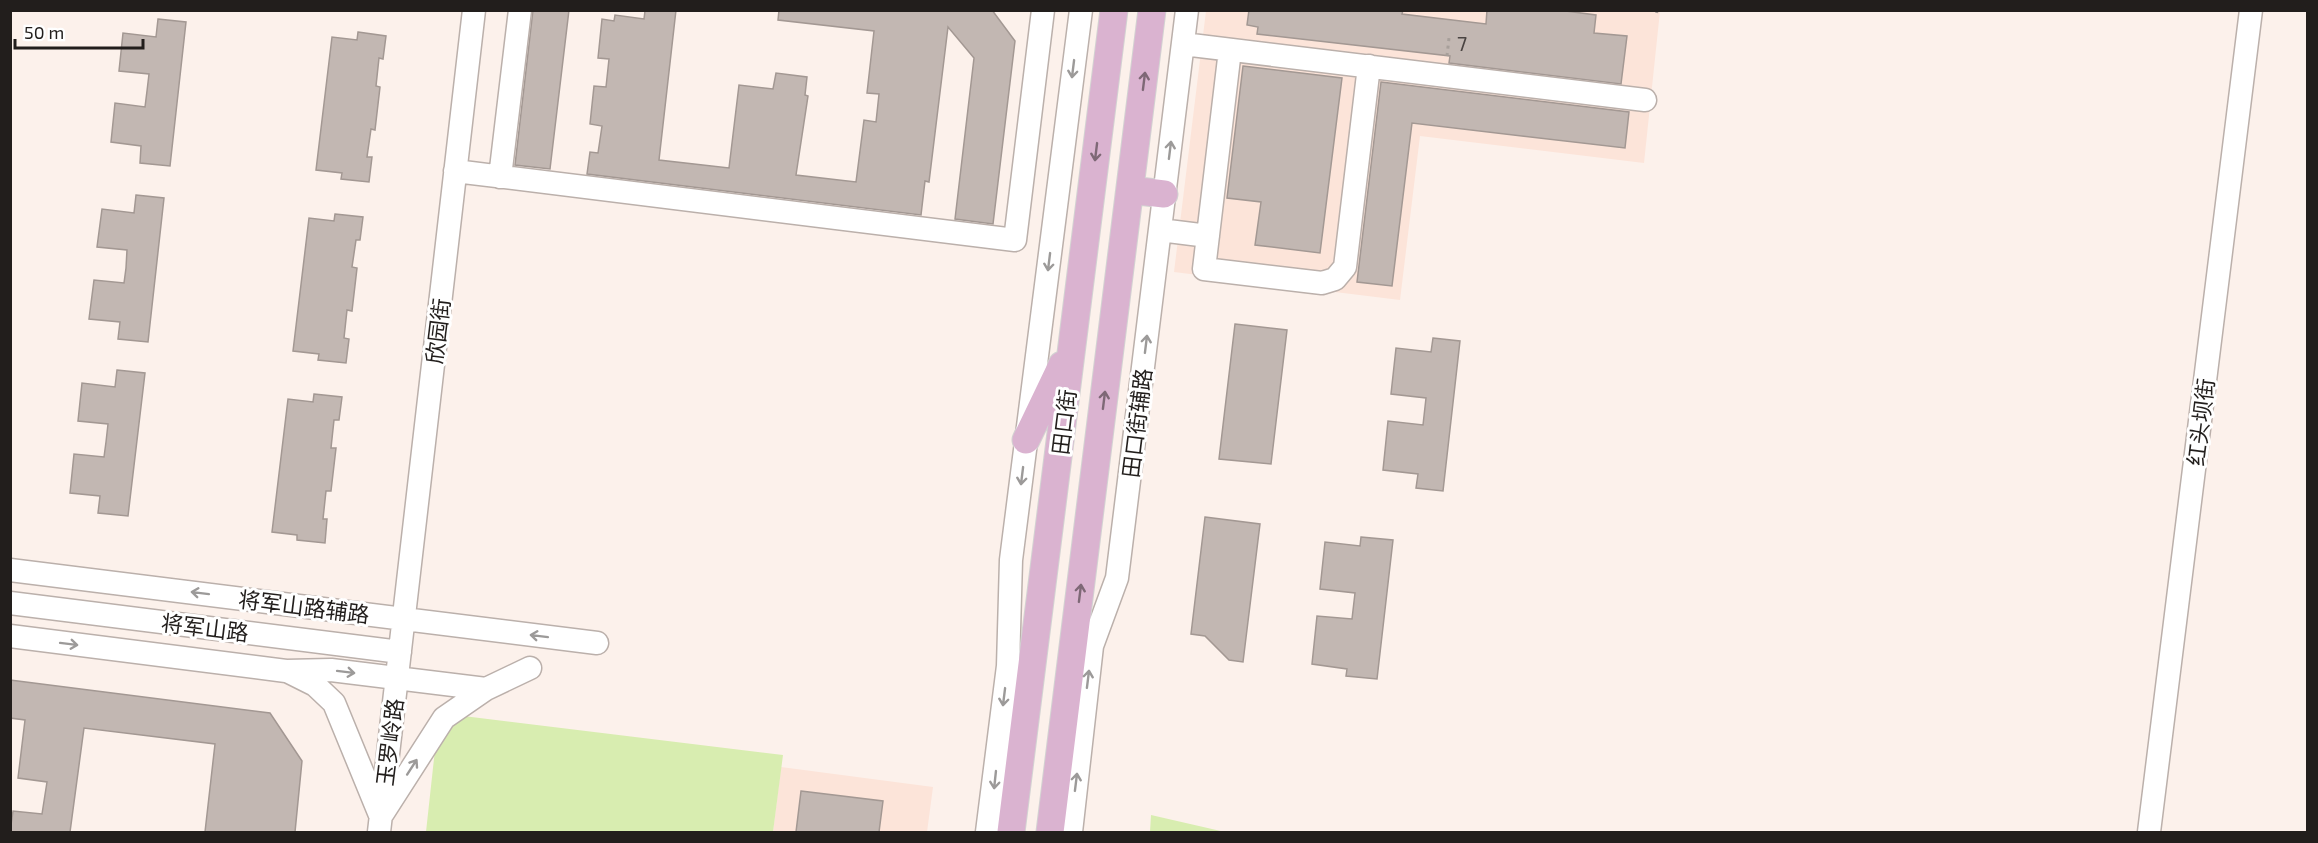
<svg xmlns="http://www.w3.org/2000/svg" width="2318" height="843" viewBox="0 0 2318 843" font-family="'Exo 2','Noto Sans SC',sans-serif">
<rect width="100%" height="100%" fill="#fcf1eb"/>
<path fill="#fce4d9" d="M1206 11H1660L1644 163 1420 136 1400 300 1174 272Z
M781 767 933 787 927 832H773Z"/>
<path fill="#d8edb0" d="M439 713 783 755 773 832H426Z
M1151 815 1225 832H1150Z"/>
<path fill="#c2b7b2" stroke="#a39893" stroke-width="1.5" d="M533 10H569L550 169 515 165Z
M658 10H676L659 160 729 168 739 85 773 89 776 73 807 77 805 95 808 96 796 175 856 182 864 120 876 122 879 94 867 93 874 31 778 20 779 10H992L1015 41 993 224 955 219 974 58 948 27 929 182 925 181 921 215 587 174 590 152 598 153 602 126 590 124 594 86 606 87 609 59 598 58 602 19 614 21 615 15 644 19 645 11Z
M1249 10H1403L1402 14 1486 24 1487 10H1558L1596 15 1594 33 1627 36 1621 84 1449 63 1450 56 1257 34 1258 27 1247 25Z
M158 19 186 22 170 166 140 163 141 146 111 142 115 103 145 107 147 91 149 74 119 71 123 33 156 37Z
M358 32 386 36 383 59 379 58 376 86 380 87 375 130 371 129 367 157H372L369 182 341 179 342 173 316 170 332 37 357 40Z
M1243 66 1342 78 1320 253 1255 245 1261 202 1227 198Z
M1381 82 1629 112 1625 148 1412 123 1392 286 1357 282Z
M136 195 164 198 148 342 118 339 120 322 89 319 94 280 124 283 126 268 127 250 97 247 102 209 134 213Z
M335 214 363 217 360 240H356L352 267 357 268 352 311 347 310 344 338 349 339 346 363 318 360 319 354 293 351 309 218 334 221Z
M1235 324 1287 330 1271 464 1219 459Z
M1433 338 1460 341 1443 491 1416 488 1418 474 1383 470 1388 421 1423 425 1426 398 1391 394 1396 348 1431 352Z
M117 370 145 373 128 516 98 513 100 496 70 493 74 454 104 457 106 442 108 424 78 421 82 383 115 387Z
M314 394 342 397 339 420H334L331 448H336L331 491H326L323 519H327L325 543 297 540V535L272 532 288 399 313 402Z
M1205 517 1260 524 1243 662 1229 660 1205 636 1191 634Z
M1361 537 1393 540 1377 679 1346 676 1347 669 1312 664 1317 616 1352 619 1355 593 1320 589 1325 542 1360 546Z
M10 680 270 713 302 761 295 832H205L215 744 84 728 70 832H10L13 811 42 814 47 782 18 778 25 720 10 718Z
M801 791 883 801 879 832H796Z"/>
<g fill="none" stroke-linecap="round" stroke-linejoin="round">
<defs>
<path id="minor" d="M1183 44 1645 100
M1230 50 1204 269 1322 283 1335 279 1345 267 1369 66
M455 171 1015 240 1043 10
M500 177 520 10
M1160 230 1208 236
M10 570 597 643
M10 603 400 652
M10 636 286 671 331 670 486 689
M289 672 315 685 334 703 380 815
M383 813 444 718 486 689 530 668
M379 832 474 10
M987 832 1008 666 1011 560 1081 10
M1071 832 1092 646 1117 578 1187 10
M2149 832 2251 10"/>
<path id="major" d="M1130 190 1164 194
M1026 440 1062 365
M1011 832 1114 10
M1050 832 1152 10"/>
</defs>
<use href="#minor" stroke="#bbb0ab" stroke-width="25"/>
<use href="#major" stroke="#d3d2d2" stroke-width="29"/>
<path stroke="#a79f9a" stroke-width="3" stroke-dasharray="3 4.5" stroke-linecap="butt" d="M1648 10 1660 12
M1447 56 1449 38"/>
<use href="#minor" stroke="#fff" stroke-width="22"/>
<use href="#major" stroke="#dab3d0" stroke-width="27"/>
</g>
<defs><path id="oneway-shaft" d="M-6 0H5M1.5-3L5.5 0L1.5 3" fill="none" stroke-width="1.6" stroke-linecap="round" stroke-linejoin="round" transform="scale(1.5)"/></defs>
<g stroke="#9c9a99">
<use href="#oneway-shaft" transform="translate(1073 69) rotate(97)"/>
<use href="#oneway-shaft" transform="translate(1170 150) rotate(-83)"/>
<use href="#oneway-shaft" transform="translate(1049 262) rotate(97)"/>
<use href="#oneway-shaft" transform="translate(1146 344) rotate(-83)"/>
<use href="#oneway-shaft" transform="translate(1022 476) rotate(97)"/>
<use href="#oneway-shaft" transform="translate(200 593) rotate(-173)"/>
<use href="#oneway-shaft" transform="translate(539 636) rotate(-173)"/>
<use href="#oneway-shaft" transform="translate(69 644) rotate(7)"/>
<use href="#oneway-shaft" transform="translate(346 672) rotate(7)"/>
<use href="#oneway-shaft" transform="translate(1088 679) rotate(-83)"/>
<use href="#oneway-shaft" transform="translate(1004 697) rotate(97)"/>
<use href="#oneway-shaft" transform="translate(412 767) rotate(-57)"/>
<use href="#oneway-shaft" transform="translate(995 780) rotate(96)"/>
<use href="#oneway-shaft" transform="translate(1076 782) rotate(-83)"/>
</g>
<g stroke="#7e6876">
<use href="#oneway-shaft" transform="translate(1144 81) rotate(-83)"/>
<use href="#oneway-shaft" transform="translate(1096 152) rotate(97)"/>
<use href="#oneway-shaft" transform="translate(1104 400) rotate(-83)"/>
<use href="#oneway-shaft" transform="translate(1080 593) rotate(-83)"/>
</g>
<g text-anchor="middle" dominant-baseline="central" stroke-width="6" stroke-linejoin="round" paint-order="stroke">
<g font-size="20" fill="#4a4442">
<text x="1462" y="43">7</text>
</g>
<g font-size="22" fill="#221e1c" stroke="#fff">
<text transform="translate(437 331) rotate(-83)">欣园街</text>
<text transform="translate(1063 422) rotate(-83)">田口街</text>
<text transform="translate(2200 422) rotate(-83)">红头坝街</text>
<text transform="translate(1136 423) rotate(-83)">田口街辅路</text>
<text transform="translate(304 606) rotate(7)">将军山路辅路</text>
<text transform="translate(205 627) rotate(7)">将军山路</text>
<text transform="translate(389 742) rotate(-83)">玉罗岭路</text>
</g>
</g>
<rect width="2318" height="843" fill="none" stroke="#221e1c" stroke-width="24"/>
<path d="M15 39v9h128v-9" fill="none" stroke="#221e1c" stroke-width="3"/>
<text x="24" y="39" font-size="18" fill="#221e1c" stroke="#ffffff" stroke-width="4.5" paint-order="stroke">50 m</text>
</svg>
